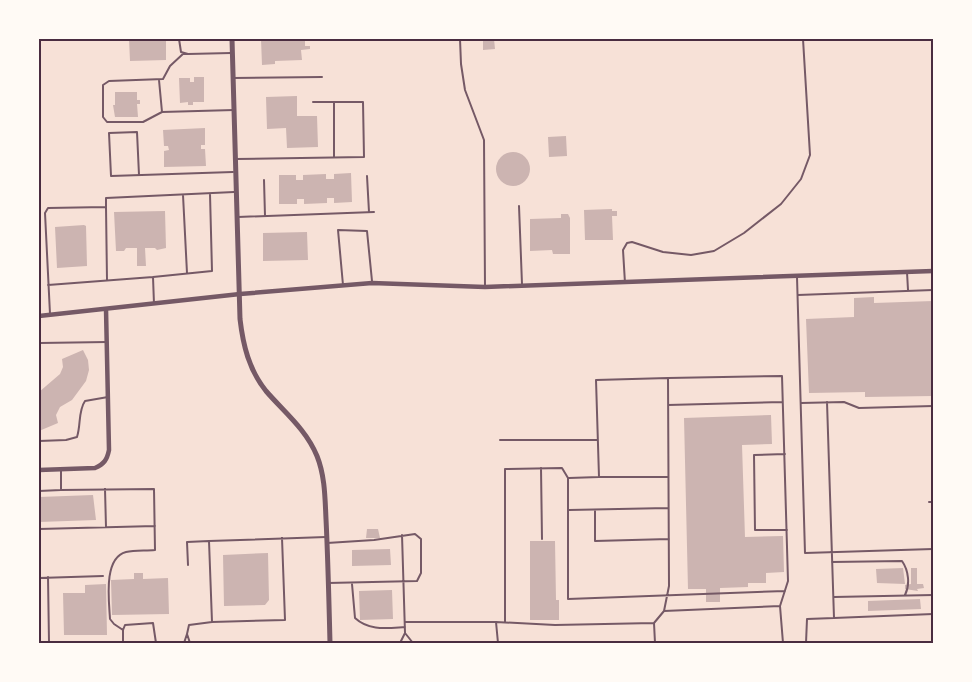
<svg xmlns="http://www.w3.org/2000/svg" width="972" height="682" viewBox="0 0 972 682" font-family="Cabin,sans-serif">
<rect width="100%" height="100%" fill="#f7e1d7"/>
<path fill="#ccb4b1" d="M129 39H166V60L130 61Z
M261 39H305V46H310V49L301 50 302 60 275 61V64L262 65Z
M483 39H494L495 49 483 50Z
M194 77H204V102H193V105H188V102L180 103 179 78H190V82H194Z
M115 92H137V100H140V104H137L138 117H115L113 105H115Z
M297 96V116H317L318 147 287 148 286 128 267 129 266 97Z
M205 128V145H201V149H205L206 166 164 167V151L169 150 168 146H164L163 130Z
M566 136 567 156 549 157 548 137Z
M496 169a17 17 0 1 1 34 0a17 17 0 1 1-34 0Z
M351 173 352 202 334 203V198H327V203L304 204V199H297V204H279V175H296V180H303V175L326 174V179H334V174Z
M612 209V211H617V216H612L613 240H585L584 210Z
M165 211 166 248 157 250 155 248H145L146 266H137V248H126L124 251H116L114 212Z
M561 214H568L570 218V254H553L552 250 530 251V219L561 218Z
M84 225 86 226 87 266 57 268 55 227Z
M307 232 308 260 263 261V233Z
M874 297V303L933 301V396L865 397V392L809 393 806 319 854 317V298Z
M83 350 88 360 89 370 86 381 72 400 60 407 56 415 58 423 39 431V392L60 374 63 367 62 359Z
M771 415 772 444 742 445 745 537 783 536 784 572 766 573V583H748V587L720 588V602H706V589H688L684 418Z
M93 495 96 520 39 522V497Z
M367 529H378L380 538H366Z
M530 541H555L556 600H559V620H530Z
M390 549 391 565 352 566V550Z
M268 553 269 600 265 605 224 606 223 555Z
M903 568 905 584 877 583 876 569Z
M911 568H917V584H923L924 588 917 589 918 591 905 589V585L911 584Z
M134 573H143V579L168 578 169 614 112 615 111 580 134 579Z
M106 584 107 635H64L63 593H85V585Z
M392 590 393 619 360 620 359 591Z
M920 599 921 609 868 611V601Z"/>
<g fill="none" stroke-linecap="round" stroke-linejoin="round">
<path stroke="#755966" stroke-width="2" d="M179 39 181 52 188 54 231 53
M460 39 461 64 465 90 484 140 485 287
M233 78 322 77
M159 80 162 112 234 110
M334 102V157
M162 112 143 122H107L103 117V85L109 81 163 79 170 66 184 53
M236 159 364 157 363 102H313
M139 175 137 132 109 133 111 176 233 172
M367 176 369 212
M264 180 265 216
M183 195 187 273
M519 206 522 284
M106 207 107 280
M238 217 374 212
M907 272 908 290
M153 277 212 271 210 194
M797 277 805 553 933 549
M625 283 623 250 627 243 632 242 663 252 691 255 714 251 744 233 781 204 801 179 810 155 803 39
M48 285 153 277 154 304
M343 285 338 230 367 231 372 281
M798 295 933 290
M50 314 45 213 48 208 106 207V198L234 192
M39 382 40 343 107 342
M801 403 844 402 859 408 933 406
M668 405 782 402
M500 440H597
M39 441 66 440 77 437C81 425 78 411 85 401L108 397
M785 454 754 455 755 530H787
M541 468 542 539
M61 469V490L154 489 155 550C146 551 135 550 126 552 103 558 109 601 110 619L114 624 123 630
M599 477H668
M569 478 599 477 596 380 668 378
M105 489 106 527
M39 491 61 490
M929 502H933
M569 510 668 508
M595 510V541L669 539
M39 529 155 526
M282 538 285 620 212 622 209 541 326 537
M327 543 374 540 415 534 421 539V573L417 581 328 583
M832 562 902 561C909 571 910 585 905 595
M188 565 187 542 209 541
M48 577 49 642
M39 578 103 576
M352 584 355 618C369 631 387 628 405 627
M834 597 933 595
M664 611 669 586 668 378 782 376 788 581 780 606
M834 618 933 614
M405 622H496L498 643
M496 622 555 625 654 623 655 643
M505 622V469L562 468 568 478V599L785 591
M654 623 664 611 780 606 783 643
M405 633 413 643
M187 634 189 625 212 622
M39 642 96 643
M123 643V630L125 625 153 623 156 643
M184 643 187 634 190 643
M400 643 405 633 402 535
M806 643 807 619 834 618 827 402"/>
<path stroke="#755966" stroke-width="4.5" d="M39 316 240 294 372 283 485 287 933 271
M39 470 95 468C104 464 107 460 109 450L106 309"/>
<path stroke="#755966" stroke-width="5" d="M232 39 240 319C243 345 249 370 266 391 284 412 306 429 317 456 325 476 325 498 326 519 328 560 329 602 330 643"/>
</g>
<rect width="972" height="682" fill="none" stroke="#fffaf5" stroke-width="81"/>
<rect x="40" y="40" width="892" height="602" fill="none" stroke="#4a2c40" stroke-width="2"/>
</svg>
